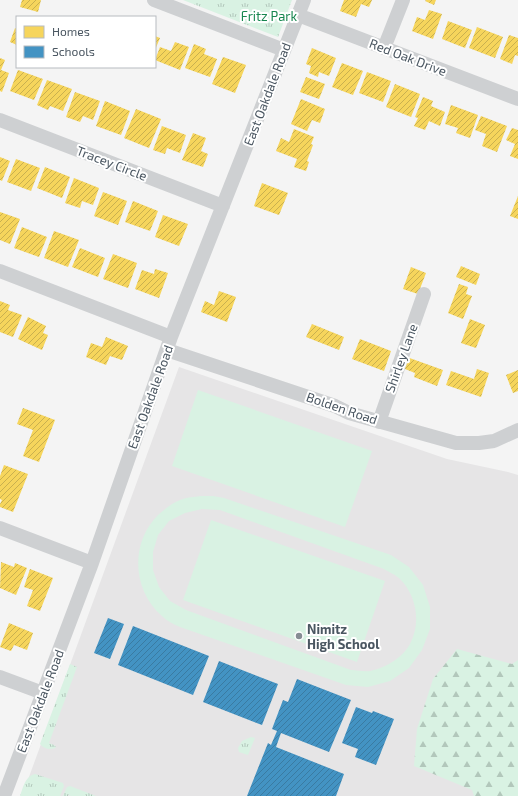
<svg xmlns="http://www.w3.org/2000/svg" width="518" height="796" viewBox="0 0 518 796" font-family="'Exo 2',sans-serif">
<defs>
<pattern id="grass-tufts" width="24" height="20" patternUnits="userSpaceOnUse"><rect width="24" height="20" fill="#d9f2e3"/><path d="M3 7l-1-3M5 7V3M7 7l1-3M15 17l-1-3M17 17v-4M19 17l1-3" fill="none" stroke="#b2c7bb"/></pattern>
<pattern id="forest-firs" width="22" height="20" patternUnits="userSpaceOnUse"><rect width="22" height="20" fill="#d9f2e3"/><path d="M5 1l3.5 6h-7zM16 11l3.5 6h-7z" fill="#b2c7bb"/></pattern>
<pattern id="homes-hatch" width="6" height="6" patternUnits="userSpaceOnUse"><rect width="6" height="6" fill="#f6d55c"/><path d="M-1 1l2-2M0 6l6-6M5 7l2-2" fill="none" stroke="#c9b04f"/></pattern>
<pattern id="schools-hatch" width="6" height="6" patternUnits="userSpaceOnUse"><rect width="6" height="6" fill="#4393c3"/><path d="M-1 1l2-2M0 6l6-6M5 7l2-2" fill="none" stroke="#3a7ba2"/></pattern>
</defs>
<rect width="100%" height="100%" fill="#f4f4f4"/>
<path fill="#e6e5e6" d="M179 367 447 459 508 472 518 475V796H22Z"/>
<path fill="url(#grass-tufts)" d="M183 0H292L278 37Z
M70 664 77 667 49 743 54 745 56 747 55 748C50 750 44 749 40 744Z
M251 737 255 738 248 755 239 752 238 748 242 741Z
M35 774 63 783 64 786 60 796H20C23 788 25 776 35 774Z
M70 786 96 796H71L68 795V796H63L67 787Z"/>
<path fill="url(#forest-firs)" d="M457 649 512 664 518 660V796H474L472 790 414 766 417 729 433 679Z"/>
<path fill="#d9f2e3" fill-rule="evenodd" d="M198 390 372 451 345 527 172 466Z
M201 496H213L224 498 391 555 409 567 423 585 430 607V629L422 650 409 668 390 681 368 687 346 685 180 627C173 624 167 621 162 616 132 590 130 543 158 515 165 509 172 503 180 500 187 497 194 497 201 496ZM202 509 220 510 384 569C389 572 396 575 400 579 416 595 421 621 411 642 404 657 386 668 370 671 364 672 357 670 351 670L186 610 170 601 159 587 153 570V552L158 535 169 521 185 513Z
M211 520 385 581 357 662 183 600Z"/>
<path fill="url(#homes-hatch)" d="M22 0H41L38 12 20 7Z
M344 0H372L369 7 361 4 356 17 340 11Z
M426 0H436L434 5 425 1Z
M429 10 442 14 433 39 412 31 417 17 425 20Z
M448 21 472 30 465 48 442 39Z
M477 27 503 37 495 58 469 48Z
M15 28 17 29V45L10 42Z
M509 35 518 38V56L515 55 512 64 500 59Z
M155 36 160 38 155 50Z
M175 42 189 47 180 70 155 60 160 47 171 51Z
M194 44 206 49 204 54 217 59 210 77 185 68Z
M312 48 336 58 329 76 319 72 318 77 309 73 311 66 306 64Z
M223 57 246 65 235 93 212 84Z
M0 58 5 60 1 70 9 73 2 92 0 91Z
M342 63 363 71 353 95 332 87Z
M18 70 43 79 34 100 10 91Z
M367 72 391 81 383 102 359 93Z
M306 77 325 84 319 99 300 92Z
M47 80 72 89 63 111 50 106 48 110 37 105Z
M395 84 420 94 411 117 386 107Z
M75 92 100 101 93 120 83 116 80 122 66 117Z
M423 97 433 101 431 106 445 112 440 126 429 121 425 130 414 126 418 118 415 117Z
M301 99 325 109 320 123 312 120 307 131 291 124Z
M105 101 130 111 121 135 96 126Z
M451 105 478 115 470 138 456 133 458 128 445 124Z
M136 109 161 119 149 148 124 138Z
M481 116 507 126 497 152 482 146 486 134 475 130Z
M162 126 186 135 180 153 167 148 165 154 153 150Z
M512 128 518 130V159L510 156 515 144 506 140Z
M294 129 314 137 311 144 313 145 307 161 309 162 306 171 294 167 297 159 276 151 281 138 289 142Z
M193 133 206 138 201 151 208 154 203 167 182 160Z
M0 157 10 161 2 181 0 180Z
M16 159 40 168 31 191 7 182Z
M45 167 70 177 62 198 37 188Z
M74 178 99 188 93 205 82 201 80 208 65 203Z
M262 183 288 193 279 215 254 206Z
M103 192 127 201 118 225 94 216Z
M518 196V219L510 216Z
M133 201 158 211 150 231 125 222Z
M0 212 20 219 10 244 0 240Z
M163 215 188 224 179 246 155 237Z
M22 227 47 237 39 257 14 248Z
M54 231 79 240 68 267 44 258Z
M80 248 105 258 98 277 72 267Z
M113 254 137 263 128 288 103 279Z
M461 266 480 274 476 285 456 277Z
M411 267 426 273 418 294 403 289Z
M155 269 168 273 159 298 135 289 142 270 154 274Z
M459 284 468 287 466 294 472 296 463 319 448 313Z
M219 291 236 297 227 322 201 312 205 301 214 305Z
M0 301 10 305 8 310 22 315 13 337 0 332Z
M28 317 46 326 43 333 48 335 42 350 18 339Z
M470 319 485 325 476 348 461 343Z
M312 324 344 337 339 350 306 337Z
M106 337 128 346 122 360 110 356 106 365 86 357 91 343 102 347Z
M360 339 391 351 384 371 352 359Z
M404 356 443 370 437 386 414 377 415 373 400 367Z
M477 369 489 373 481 397 446 385 451 371 474 379Z
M518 370V391L513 393 506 375Z
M23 408 55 420 39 462 23 456 33 430 17 424Z
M4 465 28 474 13 512 0 507V504L2 500 0 499V476Z
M1 562 14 567 15 563 27 568 16 595 0 588Z
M30 569 53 578 40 611 27 606 33 590 24 587Z
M9 623 33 633 27 650 14 645 11 651 0 647Z"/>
<path fill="url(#schools-hatch)" d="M108 618 124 624 110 659 94 653Z
M133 626 209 656 193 695 118 665Z
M219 661 278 684 262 725 203 702Z
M297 679 351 700 329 752 281 733 276 747 344 774 336 796H247L268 743 271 745 277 731 272 729 283 700 288 702Z
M356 707 372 713 373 711 394 719 376 765 355 757 358 749 342 743Z"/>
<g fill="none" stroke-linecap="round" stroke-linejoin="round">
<path stroke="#ced0d2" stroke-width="14" d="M154 0 284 50
M298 15 518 99
M384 48 403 0
M0 120 223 206
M0 271 171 337
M167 350 335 406 349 413 456 443H479L494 441 518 430
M379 422 424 294
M0 528 92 563
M0 677 43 693
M4 796 92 563 171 337 304 0"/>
</g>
<circle fill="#868d94" stroke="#fff" stroke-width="1.5" cx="299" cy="636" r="4"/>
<g text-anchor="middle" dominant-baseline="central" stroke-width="4" stroke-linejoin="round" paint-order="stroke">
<g font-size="13" fill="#17864f" stroke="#fff">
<text x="269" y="16">Fritz Park</text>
</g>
<g font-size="13" fill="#4a5661" stroke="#fff">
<text transform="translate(408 57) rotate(21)">Red Oak Drive</text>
<text transform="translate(267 94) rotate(-69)">East Oakdale Road</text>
<text transform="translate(112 163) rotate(21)">Tracey Circle</text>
<text transform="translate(401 358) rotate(-70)">Shirley Lane</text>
<text transform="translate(150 397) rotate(-70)">East Oakdale Road</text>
<text transform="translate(342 408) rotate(19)">Bolden Road</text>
<text transform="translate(40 701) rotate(-69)">East Oakdale Road</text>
</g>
<g font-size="13" font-weight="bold" fill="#4a5661" stroke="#fff" text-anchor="start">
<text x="307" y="629">Nimitz<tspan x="307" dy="15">High School</tspan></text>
</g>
</g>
<rect x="16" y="16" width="140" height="52" fill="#ffffff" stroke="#b7bbc0"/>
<rect x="24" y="26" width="20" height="12" fill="#f6d55c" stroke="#b7bbc0"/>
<text x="52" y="36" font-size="12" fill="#4a5661">Homes</text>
<rect x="24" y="46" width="20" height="12" fill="#4393c3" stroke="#b7bbc0"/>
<text x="52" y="56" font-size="12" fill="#4a5661">Schools</text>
</svg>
